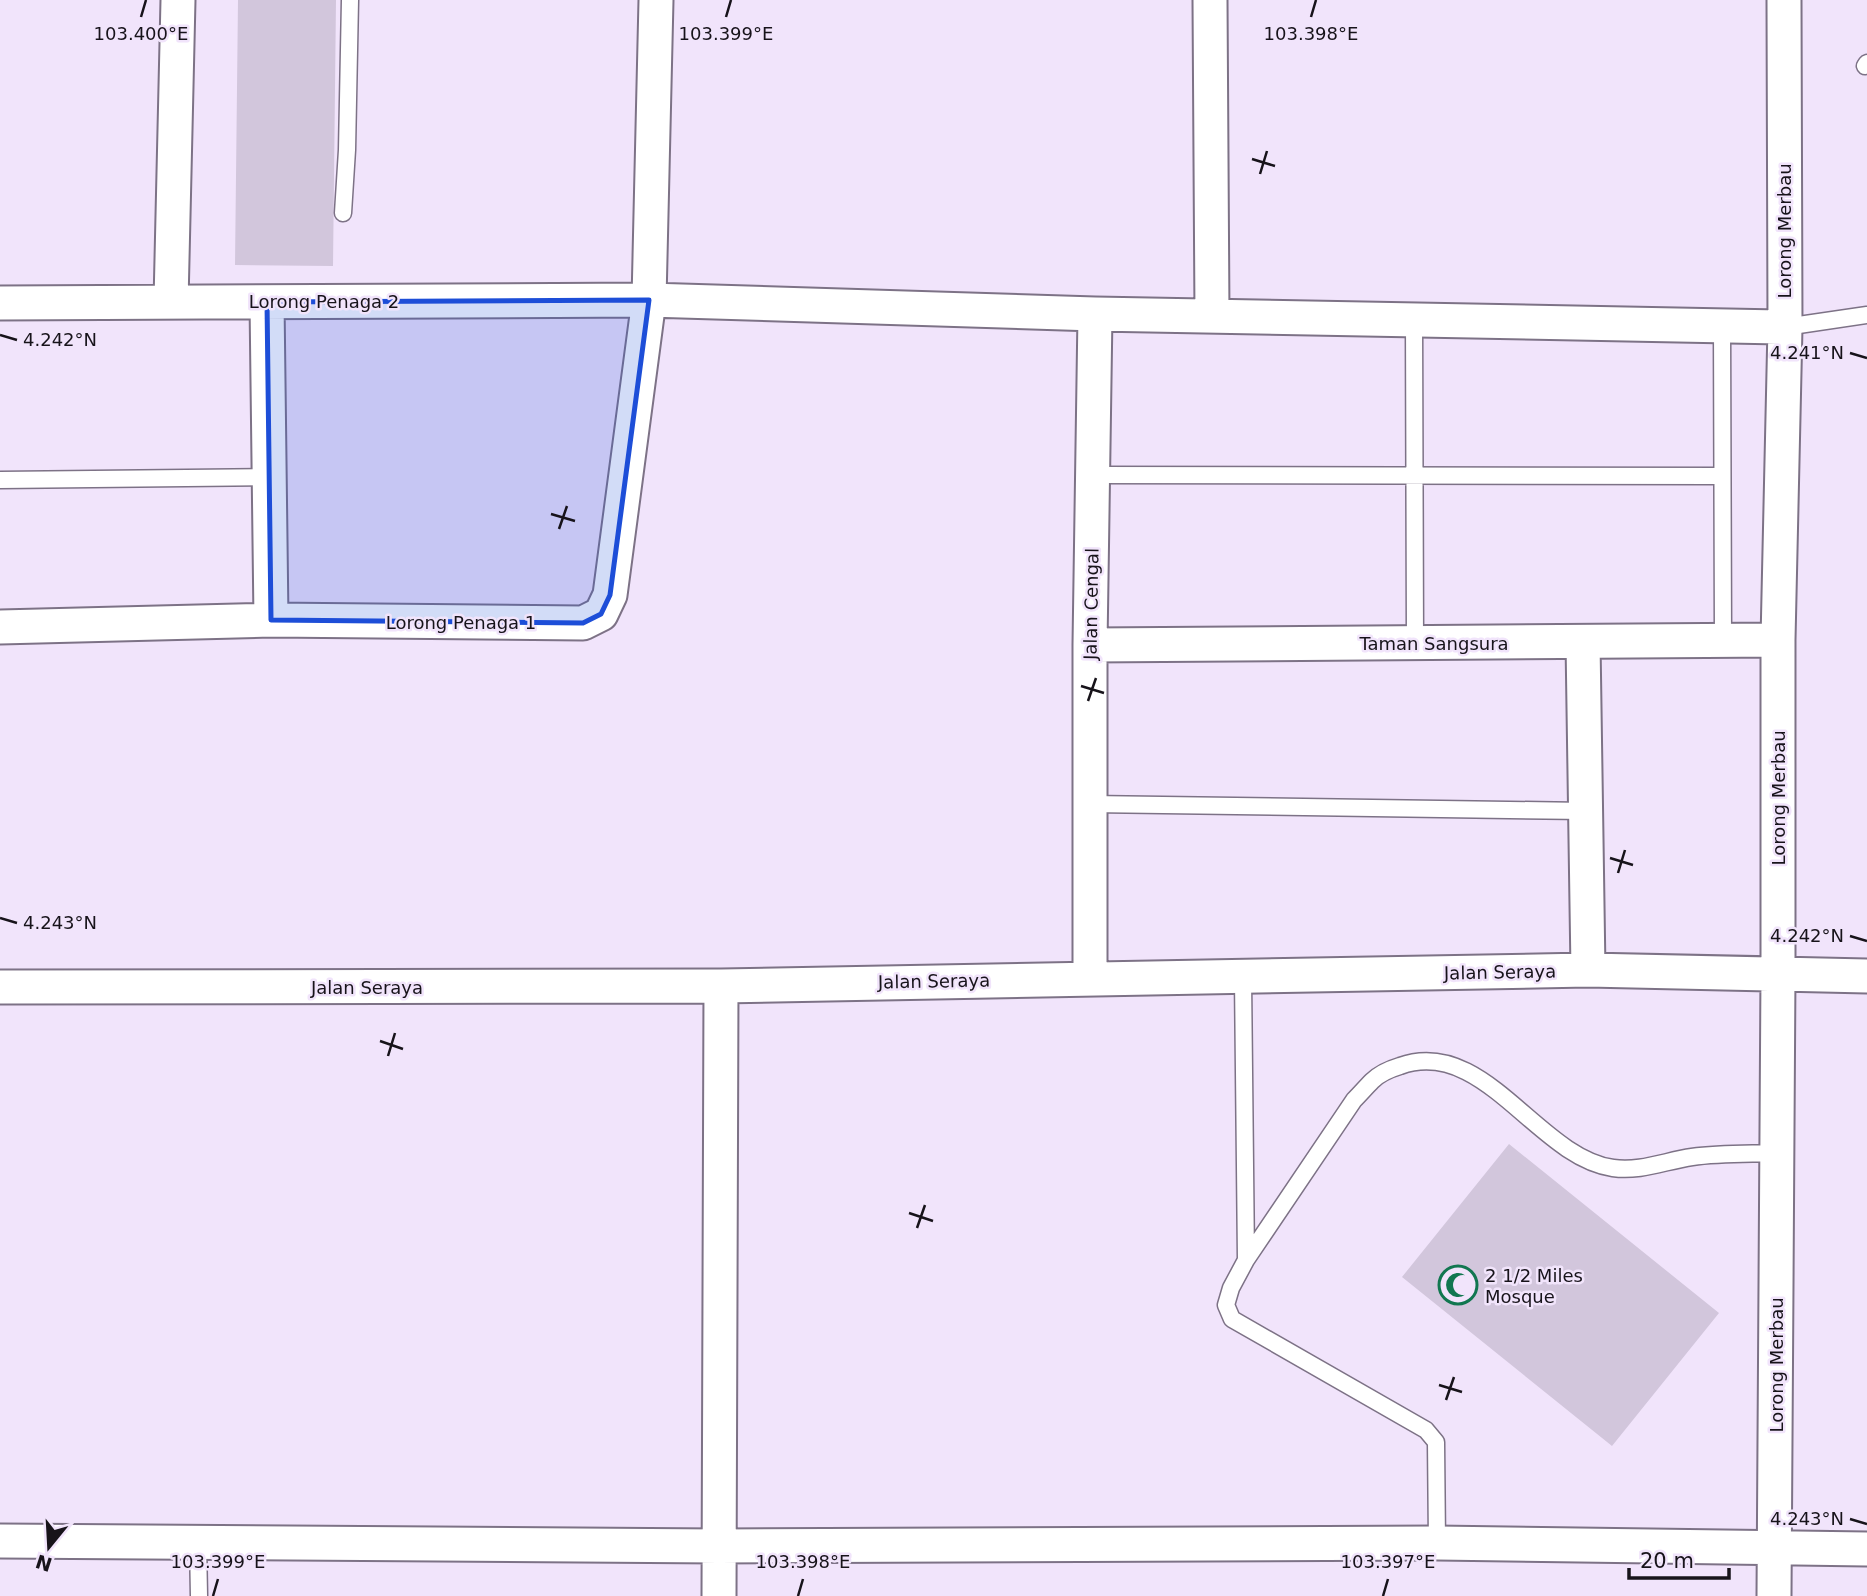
<svg xmlns="http://www.w3.org/2000/svg" width="1867" height="1596" viewBox="0 0 1867 1596" font-family="'DejaVu Sans',sans-serif">
<rect width="100%" height="100%" fill="#f1e4fb"/>
<path fill="#d2c6dc" d="M238 0H336L333 266 235 265Z
M1509 1144 1719 1313 1612 1446 1402 1277Z"/>
<g fill="none" stroke-linecap="round" stroke-linejoin="round">
<defs>
<path id="service" d="M1865 66 1867 63
M343 213 347 150 350 0
M1414 320 1415 643
M1722 325 1723 640
M1785 327 1867 315
M1092 475 1722 476
M0 480 270 477
M1090 804 1586 811
M1243 978 1246 1260
M198 1543 199 1596
M1437 1543 1436 1442 1426 1430 1232 1319 1226 1305 1231 1288 1246 1260 1354 1100C1360 1094 1366 1087 1372 1081 1380 1073 1390 1069 1400 1066 1484 1036 1537 1157 1613 1168 1640 1172 1665 1161 1692 1157 1720 1153 1748 1154 1777 1153"/>
<path id="minor" d="M1210 0 1212 316
M171 302 178 0
M267 302 271 620
M0 303 649 300 1095 314 1785 327
M0 627 271 620 583 623 601 614 610 595 649 300 656 0
M1583 642 1588 970
M1090 645 1778 640
M1090 978V645L1095 314
M0 987 721 986 1588 970 1867 976
M0 1541 719 1546 1437 1543 1867 1549
M719 1596 721 986
M1774 1596 1778 974V640L1785 327 1784 0"/>
</defs>
<use href="#service" stroke="#7d7286" stroke-width="19"/>
<use href="#minor" stroke="#7d7286" stroke-width="37"/>
<use href="#service" stroke="#fff" stroke-width="16"/>
<use href="#minor" stroke="#fff" stroke-width="33"/>
</g>
<path fill="#1d4ed8" fill-opacity="0.2" stroke="#1d4ed8" stroke-width="5" stroke-linejoin="round" d="M649 300 610 595 601 614 583 623 271 620 267 302Z"/>
<path fill="none" stroke="#17131a" stroke-width="2.5" d="M141 17 146 0M726 17 731 0M1311 17 1316 0M1252 159 1275 166M1260 174 1267 151M0 335 17 340M1850 353 1867 358M551 514 575 521M559 529 567 506M1081 686 1104 693M1088 701 1096 678M1610 858 1633 865M1618 873 1625 850M0 918 17 923M1850 936 1867 941M380 1041 403 1049M388 1056 395 1033M909 1213 933 1221M917 1228 925 1205M1439 1385 1462 1392M1446 1400 1454 1377M1850 1519 1867 1524M213 1596 218 1579M798 1596 803 1579M1383 1596 1388 1579"/>
<defs>
<symbol id="mosque-ring" viewBox="-11 -11 22 22"><circle r="9.5" fill="#f1e4fb" stroke="#117750" stroke-width="1.5"/><path d="M3.5-4.9A6 6 0 1 0 3.5 4.9A5 5 0 1 1 3.5-4.9Z" fill="#117750"/></symbol>
</defs>
<g fill-rule="evenodd">
<use href="#mosque-ring" x="1436" y="1263" width="44" height="44"/>
</g>
<g text-anchor="middle" dominant-baseline="central" stroke-width="5" stroke-linejoin="round" paint-order="stroke">
<g font-size="18" fill="#17131a" stroke="#f1e4fb">
<text transform="translate(1784 231) rotate(-90)">Lorong Merbau</text>
<text x="324" y="301">Lorong Penaga 2</text>
<text transform="translate(1091 604) rotate(-89)">Jalan Cengal</text>
<text x="461" y="622">Lorong Penaga 1</text>
<text x="1434" y="643">Taman Sangsura</text>
<text transform="translate(1778 798) rotate(-90)">Lorong Merbau</text>
<text transform="translate(1500 972) rotate(-1)">Jalan Seraya</text>
<text transform="translate(934 981) rotate(-1)">Jalan Seraya</text>
<text x="367" y="987">Jalan Seraya</text>
<text transform="translate(1776 1365) rotate(-90)">Lorong Merbau</text>
</g>
<g font-size="18" fill="#17131a" stroke="#f1e4fb" text-anchor="start">
<text x="1485" y="1275">2 1/2 Miles<tspan x="1485" dy="21">Mosque</tspan></text>
</g>
</g>
<g font-size="18" text-anchor="middle" fill="#17131a" stroke="#f1e4fb" stroke-width="5" stroke-linejoin="round" paint-order="stroke">
<text x="141" y="40">103.400°E</text>
<text x="726" y="40">103.399°E</text>
<text x="1311" y="40">103.398°E</text>
<text x="60" y="346">4.242°N</text>
<text x="1807" y="359">4.241°N</text>
<text x="60" y="929">4.243°N</text>
<text x="1807" y="942">4.242°N</text>
<text x="1807" y="1525">4.243°N</text>
<text x="218" y="1568">103.399°E</text>
<text x="803" y="1568">103.398°E</text>
<text x="1388" y="1568">103.397°E</text>
</g>
<g transform="translate(49 1547) rotate(198)" stroke="#f1e4fb" stroke-width="5" paint-order="stroke">
<path d="M0-5L12 26L0 18L-12 26Z" fill="#17131a"/>
<text y="-10" font-size="19" font-weight="bold" text-anchor="middle" fill="#17131a">N</text>
</g>
<path d="M1629 1568v10h100v-10" fill="none" stroke="#17131a" stroke-width="3.5"/>
<text x="1640" y="1568" font-size="21" fill="#17131a" stroke="#f1e4fb" stroke-width="5" paint-order="stroke">20 m</text>
</svg>
